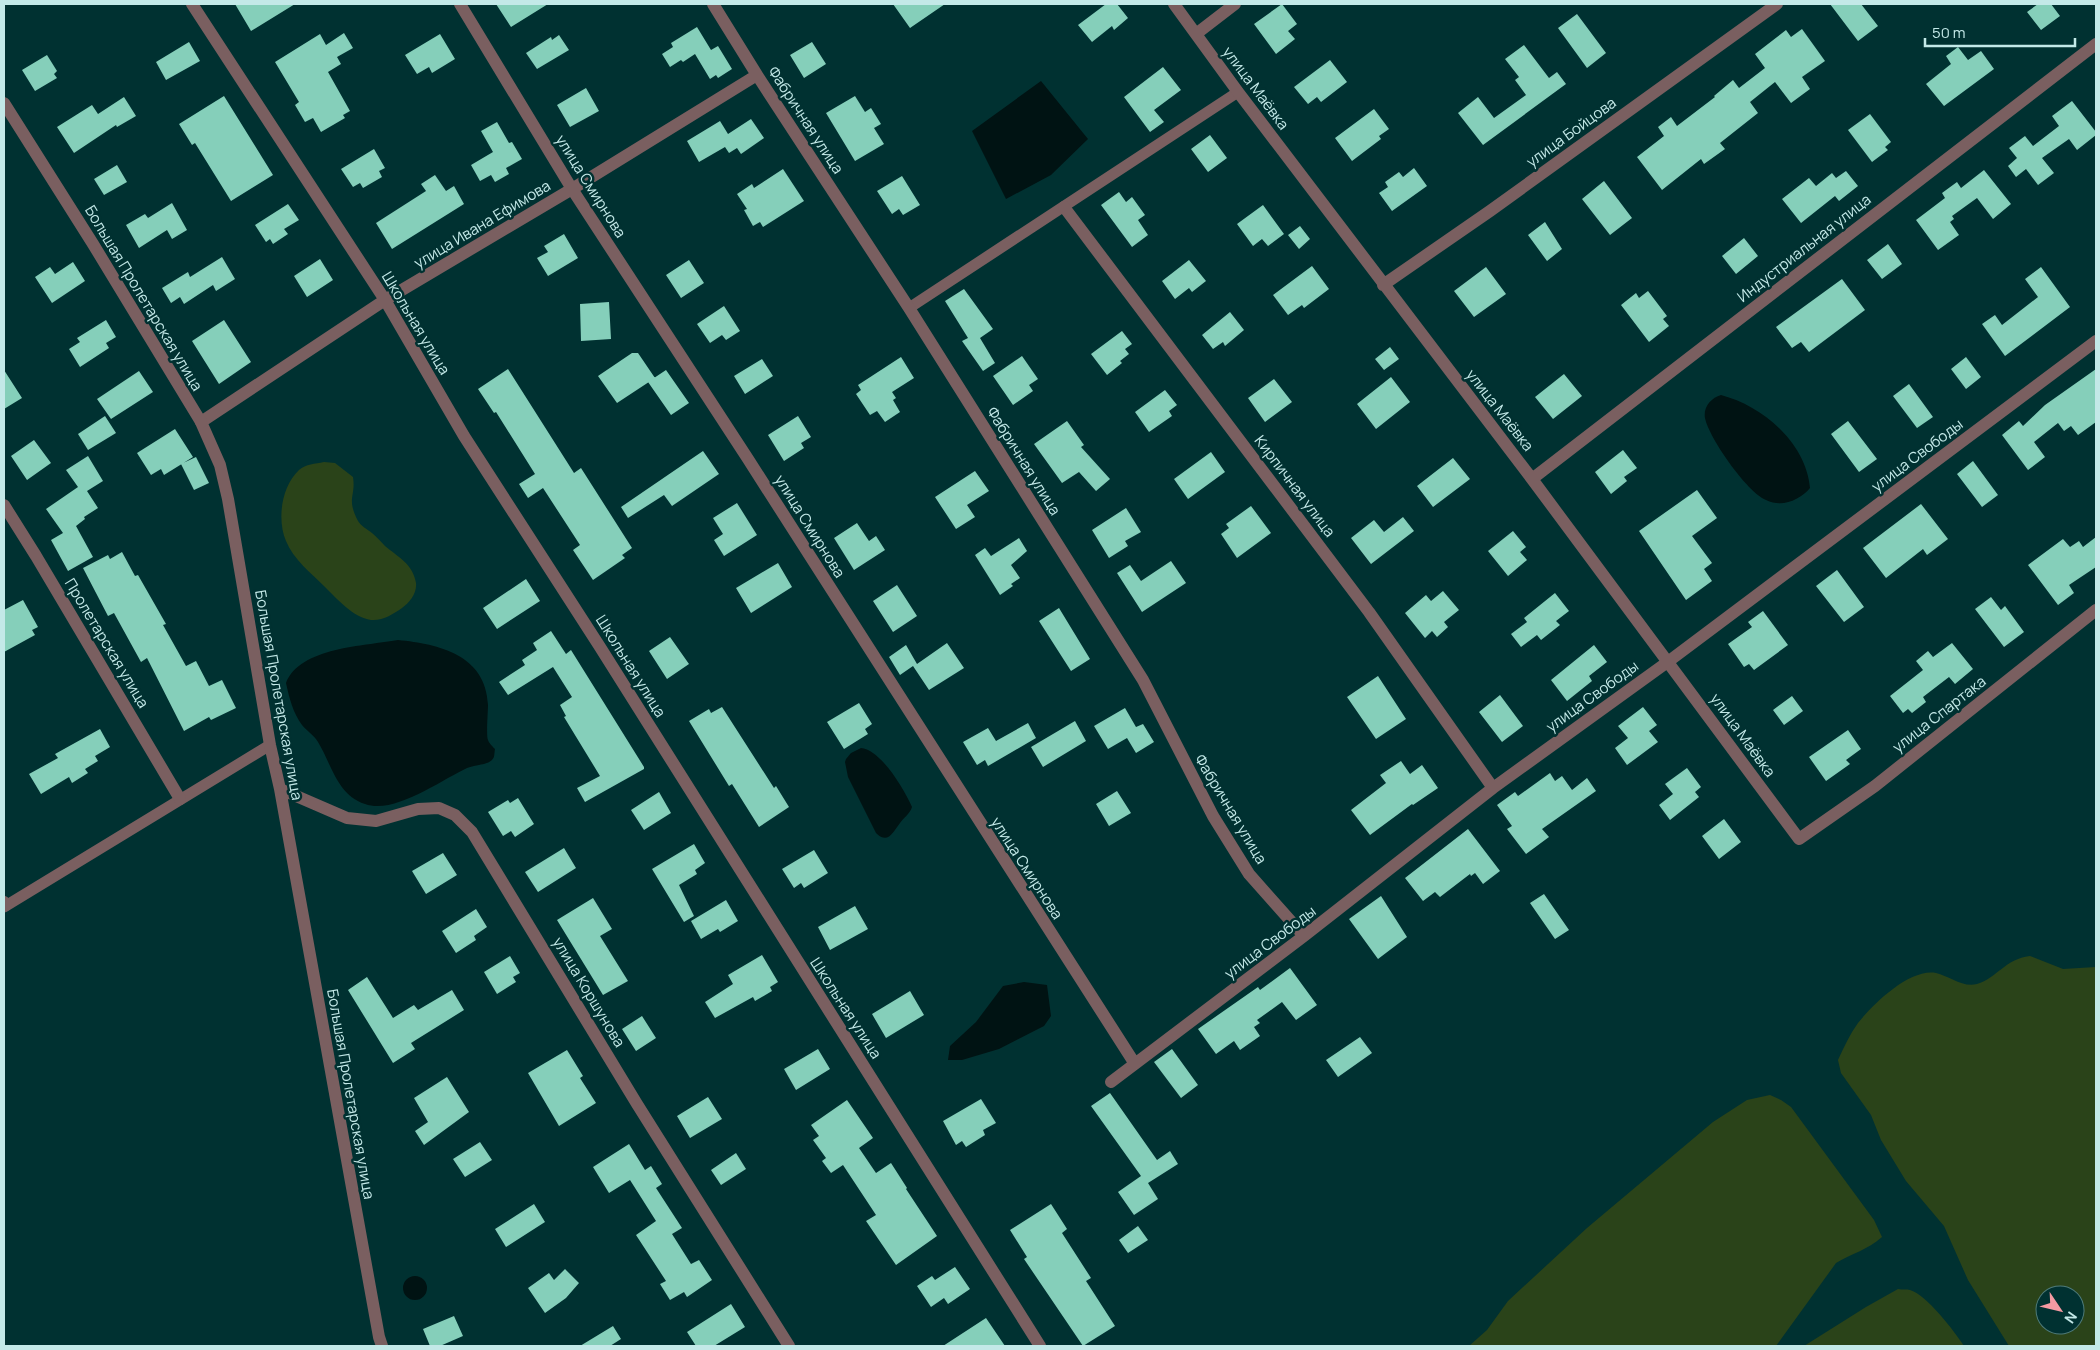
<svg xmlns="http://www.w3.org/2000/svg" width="2100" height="1350" viewBox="0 0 2100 1350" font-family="Manrope,sans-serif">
<rect width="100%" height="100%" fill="#003131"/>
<path fill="#2a4319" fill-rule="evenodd" d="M324 462 335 463 353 477C356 497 346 498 358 521 361 526 367 529 372 533 377 537 381 542 385 546 398 557 413 564 416 583 417 593 410 602 402 608 393 614 383 621 371 620 353 617 338 600 325 587 312 574 293 559 286 541 277 520 281 487 299 470 306 464 315 464 324 462Z
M2030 956 2063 969 2096 967V1346H2009L1968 1280 1944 1226 1906 1181 1881 1140 1871 1115 1841 1073 1838 1060C1844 1047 1850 1034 1858 1023 1873 1004 1910 968 1936 973 1949 976 1963 988 1977 984 1997 978 2005 959 2030 956ZM2045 1295H2075V1325H2045Z
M1770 1095 1781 1100 1791 1107 1874 1220 1882 1237C1867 1250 1853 1253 1836 1263L1776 1346H1469L1487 1330 1508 1301 1587 1228 1713 1122 1747 1100Z
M1898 1289C1902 1290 1907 1289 1910 1290 1926 1294 1955 1332 1964 1346H1804L1866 1307Z"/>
<path fill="#001313" d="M1041 81 1088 139 1051 175 1006 199 972 131Z
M1721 395C1763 406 1806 443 1810 488 1800 500 1782 508 1766 500 1747 492 1709 438 1705 418 1703 407 1711 398 1721 395Z
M398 640C439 644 486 655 488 705 488 712 486 736 488 740 489 743 493 747 495 749 494 754 495 757 492 760 487 765 474 765 467 768 441 780 394 815 365 804 337 795 331 763 318 742 314 735 307 731 302 725 293 713 289 697 286 683 300 647 365 646 398 640Z
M861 748C881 750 904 789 912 807 910 814 904 817 900 823 893 832 888 845 876 833L848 777 845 762 846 759 851 753Z
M1024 982 1047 985 1051 1016 1044 1026 999 1049 962 1060H948L950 1046 976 1022 1003 986Z
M403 1288a12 12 0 1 1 24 0a12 12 0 1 1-24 0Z"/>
<path fill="#85cfba" d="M235 4H295L251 31Z
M496 4H548L511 27Z
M893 4H945L910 28Z
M1106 4H1117L1128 18 1114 30 1112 26 1092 42 1078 25Z
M1282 4 1297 24 1288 31 1295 39 1276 54 1254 24Z
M1830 4H1861L1878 26 1858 41Z
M2038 4H2051L2060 16 2041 30 2027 12Z
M1577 14 1606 53 1587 68 1558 28Z
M697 27 711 50 718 46 732 69 718 78 716 75 710 79 695 54 683 62 681 60 670 67 662 54 673 47 671 43Z
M1802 29 1825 61 1802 77 1810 89 1791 103 1775 82 1750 102 1758 113 1720 143 1725 149 1704 164 1701 159 1662 190 1637 157 1664 136 1658 127 1671 117 1677 126 1715 97 1714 96 1733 80 1739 88 1765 68 1755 54 1786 30 1791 37Z
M344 33 353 48 337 57 341 64 328 72 350 111 343 115 345 118 321 132 313 118 305 122 295 105 299 102 275 62 320 34 326 45Z
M440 34 455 59 432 73 429 67 417 74 405 55Z
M559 35 569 50 537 69 526 53 551 37 552 40Z
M189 42 200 61 166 80 156 62Z
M812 42 826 64 804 78 790 55Z
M1524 45 1549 78 1557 72 1566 84 1483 145 1458 113 1478 97 1494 118 1526 95 1515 80 1519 77 1505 59Z
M1958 47 1968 60 1981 51 1994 69 1944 106 1926 84 1951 64 1946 56Z
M47 55 57 71 54 74 57 78 35 91 22 70Z
M1330 60 1347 82 1321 102 1317 97 1308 104 1294 87Z
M1163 67 1181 90 1154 110 1164 122 1150 132 1124 97Z
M586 88 599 111 570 127 557 105Z
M224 96 273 175 231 201 195 143 192 145 179 124Z
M855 96 865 112 871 108 881 124 874 128 884 144 855 161 826 113Z
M124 97 136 116 117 127 116 125 74 153 57 127 92 105 98 114Z
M2072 101 2096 132V135L2077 150 2069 139 2042 158 2054 173 2038 185 2026 169 2016 177 2008 166 2017 158 2009 148 2025 136 2033 146 2059 126 2052 116Z
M1374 109 1389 129 1379 136 1381 139 1352 161 1335 138Z
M1870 114 1891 142 1885 147 1888 150 1872 162 1848 130Z
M751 119 764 138 741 154 737 148 729 153 725 147 699 162 687 141 720 121 728 134Z
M497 122 509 143 512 142 522 159 506 168 509 174 495 182 491 175 480 181 471 165 493 152 481 131Z
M1210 135 1227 158 1208 172 1191 149Z
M374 149 385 168 379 171 382 177 363 188 360 183 353 187 341 169Z
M117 165 127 182 104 195 94 179Z
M1414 168 1427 186 1392 211 1379 193 1388 187 1385 182 1399 172 1403 177Z
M783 169 804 201 763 227 760 222 753 226 744 210 747 209 737 194 752 184 754 188Z
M1984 170 2011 204 1993 219 1977 198 1952 216 1954 219 1950 222 1959 235 1938 250 1916 220 1945 198 1942 193 1957 182 1961 188Z
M1846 171 1858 186 1839 201 1835 196 1801 223 1782 199 1809 178 1816 186 1832 173 1836 178Z
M435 175 446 191 454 186 464 204 392 249 376 223 426 191 421 184Z
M902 176 920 205 903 215 899 209 892 214 877 191Z
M1604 181 1632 218 1610 235 1582 199Z
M1119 192 1126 202 1132 197 1145 215 1138 220 1148 235 1132 247 1101 205Z
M172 203 187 230 172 239 167 230 139 248 126 225 145 214 148 218Z
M288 204 299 220 284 229 288 234 273 244 270 239 266 242 255 225Z
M1263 205 1284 234 1268 246 1262 239 1253 246 1237 224Z
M1545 222 1562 249 1547 261 1528 235Z
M1300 226 1310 239 1299 249 1288 235Z
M564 234 578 258 548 276 537 258 548 252 544 246Z
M1744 238 1758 256 1736 274 1722 256Z
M1888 244 1902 264 1882 279 1867 260Z
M222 257 235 279 216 291 213 285 184 304 180 297 171 303 162 288 188 272 190 277Z
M320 259 333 280 307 297 294 276Z
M689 260 704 283 681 298 666 275Z
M1189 260 1206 281 1192 292 1189 288 1175 299 1162 281Z
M73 262 85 281 52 303 35 277 50 267 55 274Z
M1312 266 1329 289 1304 308 1302 305 1288 315 1273 295Z
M1486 267 1506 294 1474 317 1454 291Z
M2041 267 2070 307 2005 356 1982 324 1995 315 2002 325 2038 297 2025 279Z
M1842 279 1865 310 1809 352 1801 342 1792 348 1776 327Z
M964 289 993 329 980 338 995 363 983 371 962 341 968 338 945 301Z
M1648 291 1667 316 1663 319 1669 326 1649 342 1621 305 1636 293 1639 298Z
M609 302 611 339 581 341 580 304Z
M724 306 740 331 726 340 722 335 710 343 697 324Z
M1230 312 1244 330 1225 346 1223 342 1213 349 1202 335Z
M106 320 116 337 106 343 109 348 80 367 69 349 80 342 77 338Z
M224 320 251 362 219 384 192 341Z
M1122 331 1132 344 1125 349 1129 354 1120 361 1122 363 1107 375 1091 354Z
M1390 347 1399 359 1384 370 1375 359Z
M632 353H638L655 378 617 403 598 376Z
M1022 356 1038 379 1029 385 1033 391 1013 405 993 376Z
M901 357 914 378 892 392 896 398 893 400 900 412 885 422 877 411 870 415 856 394 861 390 858 385Z
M1966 357 1981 377 1966 389 1951 369Z
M762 359 773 376 745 394 734 376Z
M508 369 574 473 581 468 632 548 622 555 625 558 593 580 573 550 580 545 543 488 528 498 519 484 535 474 496 412 494 413 478 389Z
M2096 369V422L2078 435 2071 426 2064 431 2058 423 2034 442 2045 457 2028 470 2002 435 2019 421 2023 426 2045 405Z
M4 370 22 398 4 409Z
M666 370 689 403 671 415 648 382Z
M139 371 153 392 111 419 97 399Z
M1564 374 1582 396 1553 419 1535 397Z
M1391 377 1410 402 1376 429 1357 404Z
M1274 379 1292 402 1265 422 1248 398Z
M1909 384 1933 417 1917 428 1893 396Z
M1165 390 1177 405 1169 411 1172 416 1149 432 1135 412Z
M105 416 116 433 88 450 78 434Z
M798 416 811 437 801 443 804 448 784 461 768 435Z
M1067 421 1084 445 1081 447 1110 479 1096 491 1079 472 1062 483 1034 444Z
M1848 421 1877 459 1859 472 1831 434Z
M175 429 193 457 164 475 161 469 151 475 137 453Z
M34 440 51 463 27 480 11 456Z
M1623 450 1637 468 1624 477 1627 481 1611 494 1595 472Z
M703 451 719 474 672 506 664 495 628 518 621 507Z
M1211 452 1225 472 1188 499 1174 479Z
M88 456 103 481 87 491 98 508 84 517 85 519 76 526 93 557 68 571 51 540 63 533 46 509 78 487 66 470Z
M196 457 209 483 194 490 181 464Z
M1453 458 1470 479 1433 507 1417 486Z
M1973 461 1998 495 1982 507 1957 474Z
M975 471 989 491 967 505 975 517 956 529 935 497Z
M1697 490 1717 518 1692 536 1712 563 1704 569 1712 581 1686 600 1639 531Z
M737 503 757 535 724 556 714 540 723 534 713 518Z
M1921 504 1948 539 1927 555 1923 549 1886 578 1863 548Z
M1251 506 1271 533 1237 558 1221 534 1229 528 1226 524Z
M1126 508 1141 532 1125 541 1128 546 1109 558 1092 530Z
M1403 517 1414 531 1371 564 1351 538 1374 520 1384 532Z
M857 523 869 541 876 536 885 550 854 570 834 538Z
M1513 531 1526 547 1520 552 1527 560 1508 576 1488 551Z
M2096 537V567L2069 585 2074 593 2058 605 2028 565 2063 539 2070 547 2079 541 2083 547Z
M1019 538 1027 551 1011 565 1020 578 1011 584 1013 586 1000 595 975 555 985 548 991 556Z
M122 552 135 576 138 575 166 624 163 625 186 666 196 661 209 686 222 680 236 708 211 720 209 717 184 731 147 658 141 662 114 613 108 616 83 568 108 555 110 559Z
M1171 561 1186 583 1142 612 1117 573 1130 565 1141 581Z
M778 563 792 587 751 613 736 588Z
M1837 570 1864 607 1844 622 1816 586Z
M526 579 540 601 497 629 483 608Z
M897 585 917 616 893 632 873 601Z
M1443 591 1459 610 1444 622 1448 627 1437 637 1432 631 1425 638 1405 613 1426 595 1431 601Z
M1555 593 1569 611 1556 621 1560 625 1541 640 1537 635 1521 647 1511 634 1527 622 1524 618Z
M1991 597 2001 610 2005 606 2024 632 2004 647 1975 609Z
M23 600 38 627 32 630 35 635 4 652V610Z
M1059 608 1090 659 1071 671 1039 621Z
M1763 611 1788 645 1754 670 1749 664 1744 667 1728 644 1752 627 1748 622Z
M551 631 566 654 571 650 644 767V769L585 802 577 788 600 776 564 717 566 716 560 705 572 697 553 667 508 695 499 682 525 665 522 660 537 650 533 643Z
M670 637 689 664 667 679 649 651Z
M947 643 964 668 929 690 913 666 900 675 889 657 906 645 917 664Z
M1952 643 1973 669 1955 684 1949 677 1923 697 1926 702 1912 713 1908 709 1903 713 1890 696 1923 670 1916 661 1928 651 1933 657Z
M1594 645 1607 662 1589 676 1592 681 1567 701 1551 680Z
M1378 676 1406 719 1376 739 1347 697Z
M1500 695 1523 726 1502 742 1479 712Z
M1792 696 1803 711 1784 725 1773 710Z
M859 703 872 724 865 729 868 734 844 749 827 722Z
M722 707 774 788 776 786 789 807 759 827 732 784 729 786 689 721 709 709 711 713Z
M1643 707 1657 725 1649 731 1658 742 1627 765 1615 748 1628 738 1618 726Z
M1125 708 1136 727 1143 724 1154 742 1136 753 1127 738 1108 749 1094 726Z
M1075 721 1086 741 1043 767 1031 747Z
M1028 723 1036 738 988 766 985 760 977 765 963 742 988 728 996 741Z
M100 729 110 747 95 756 98 761 85 769 88 773 72 783 69 777 41 794 29 774 58 758 55 754Z
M1848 730 1861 749 1846 760 1850 764 1826 781 1809 757Z
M1401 761 1410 774 1422 765 1438 788 1413 805 1412 804 1370 835 1351 810 1386 783 1380 775Z
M1687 768 1701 787 1695 792 1699 797 1670 820 1659 805 1673 794 1665 784Z
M1550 773 1555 781 1562 776 1572 790 1587 778 1596 791 1542 829 1549 837 1526 854 1507 829 1512 826 1497 805 1515 792 1518 796Z
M1117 791 1131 813 1109 826 1096 804Z
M659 792 671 813 644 830 631 810Z
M518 798 534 824 515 837 511 831 503 836 488 812 508 800 510 803Z
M1724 819 1741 842 1719 859 1702 836Z
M1468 829 1500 871 1483 884 1475 873 1471 876 1470 874 1440 897 1435 892 1423 901 1405 878Z
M694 844 705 863 695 870 697 874 679 885 694 916 684 922 652 869Z
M564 848 576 868 538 892 525 872Z
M814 850 828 873 804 888 801 883 794 888 782 869Z
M443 853 457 875 426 894 412 871Z
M1544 894 1569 930 1555 939 1530 903Z
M1381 896 1407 937 1378 959 1349 919Z
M593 898 612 929 600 936 628 981 603 995 557 920Z
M726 900 738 921 720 932 718 929 701 939 691 921Z
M855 906 868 929 830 950 818 927Z
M476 909 487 927 474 936 476 940 456 953 442 931Z
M762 955 778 982 770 987 772 991 755 1001 753 997 715 1018 705 1002 733 984 728 975Z
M510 956 520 973 513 977 516 982 497 994 484 972Z
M1290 968 1317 1005 1296 1020 1282 1002 1257 1020 1260 1023 1254 1027 1260 1036 1240 1050 1234 1041 1216 1054 1198 1029 1258 987 1260 990Z
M367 977 393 1018 414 1005 418 1010 452 990 464 1010 411 1043 415 1049 393 1063 348 990Z
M910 991 924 1015 886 1038 872 1014Z
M642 1016 656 1038 636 1051 622 1029Z
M1360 1037 1372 1053 1338 1077 1326 1060Z
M818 1049 830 1069 796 1090 784 1069Z
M1172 1049 1198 1085 1181 1098 1154 1062Z
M567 1050 583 1076 580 1078 596 1103 559 1126 528 1073Z
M447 1077 469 1112 424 1145 415 1131 428 1122 414 1098Z
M1110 1093 1157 1160 1170 1151 1178 1164 1148 1183 1158 1199 1134 1215 1118 1192 1141 1176 1091 1106Z
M708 1097 722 1119 690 1138 677 1116Z
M981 1099 996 1123 983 1130 985 1135 966 1147 962 1141 956 1145 943 1121Z
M847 1100 873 1138 859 1148 876 1173 891 1163 907 1188 906 1189 937 1236 896 1265 866 1221 876 1215 843 1165 831 1173 822 1161 826 1158 813 1140 819 1136 811 1125Z
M480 1142 492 1160 465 1177 453 1159Z
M629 1144 645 1170 651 1166 662 1184 656 1188 682 1228 672 1234 691 1264 699 1260 712 1280 687 1297 684 1292 670 1300 660 1284 666 1281 636 1235 656 1221 630 1180 609 1193 593 1167Z
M736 1153 746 1169 721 1185 711 1170Z
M534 1204 545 1222 506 1247 495 1229Z
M1051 1204 1067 1229 1062 1233 1091 1278 1086 1281 1115 1326 1083 1346 1024 1259 1027 1257 1010 1230Z
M1138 1226 1148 1240 1128 1253 1119 1240Z
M955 1267 970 1289 948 1304 944 1298 931 1307 917 1286 932 1276 935 1280Z
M565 1269 579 1283 566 1298 545 1313 528 1288 549 1273 554 1280Z
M731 1304 745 1327 714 1346H696L687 1332Z
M454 1316 463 1336 440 1346H430L423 1329Z
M986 1318 1005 1346H943Z
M613 1326 621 1339 610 1346H580Z"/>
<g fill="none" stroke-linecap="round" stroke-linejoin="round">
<path stroke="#7a5f60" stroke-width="11" d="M909 308 1238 92
M4 907 270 745"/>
<path stroke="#7a5f60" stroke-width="12" d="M192 4 385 300 464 436 600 647 1040 1346
M460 4 572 189 748 459 1135 1064
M713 4 757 75 909 308 1143 680 1213 816 1249 874 1304 936
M1174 4 1238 92 1532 479 1799 839 1875 786 2096 610
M1196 34 1235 4
M1064 207 1369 612 1493 788
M1383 285 1490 211 1777 4
M1532 479 2096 44
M4 505 36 556 180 799
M280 789 347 818 376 821 418 809 439 808 455 815 472 832 637 1104 789 1346
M4 902 6 905
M1111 1082 1304 936 1493 788 1669 661 2096 341
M382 1346 379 1337 280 789 270 745 228 499 220 465 201 422 385 300 572 189 757 75"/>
<path stroke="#7a5f60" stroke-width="12" d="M4 103 93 244 201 422"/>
</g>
<g text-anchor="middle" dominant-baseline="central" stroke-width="5" stroke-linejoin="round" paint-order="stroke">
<g font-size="15" fill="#c3e9e8" stroke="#003131">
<text transform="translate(1256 88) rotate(53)">улица Маёвка</text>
<text transform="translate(806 120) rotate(57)">Фабричная улица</text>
<text transform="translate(1571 132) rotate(-36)">улица Бойцова</text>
<text transform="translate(591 186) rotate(58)">улица Смирнова</text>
<text transform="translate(482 224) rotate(-31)">улица Ивана Ефимова</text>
<text transform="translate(1804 248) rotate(-38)">Индустриальная улица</text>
<text transform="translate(144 298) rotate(59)">Большая Пролетарская улица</text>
<text transform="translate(416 323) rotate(59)">Школьная улица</text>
<text transform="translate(1500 410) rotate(52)">улица Маёвка</text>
<text transform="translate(1917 455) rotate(-37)">улица Свободы</text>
<text transform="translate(1024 461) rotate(58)">Фабричная улица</text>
<text transform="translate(1295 486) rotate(53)">Кирпичная улица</text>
<text transform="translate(810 526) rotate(58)">улица Смирнова</text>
<text transform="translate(107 643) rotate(59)">Пролетарская улица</text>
<text transform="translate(631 666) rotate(58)">Школьная улица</text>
<text transform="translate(279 695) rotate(80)">Большая Пролетарская улица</text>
<text transform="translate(1592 696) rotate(-36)">улица Свободы</text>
<text transform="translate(1939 714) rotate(-38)">улица Спартака</text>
<text transform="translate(1743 735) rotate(54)">улица Маёвка</text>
<text transform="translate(1231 809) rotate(59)">Фабричная улица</text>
<text transform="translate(1027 868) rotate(57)">улица Смирнова</text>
<text transform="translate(1270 942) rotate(-37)">улица Свободы</text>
<text transform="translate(589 992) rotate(59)">улица Коршунова</text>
<text transform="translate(846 1008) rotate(57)">Школьная улица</text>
<text transform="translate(351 1094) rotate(80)">Большая Пролетарская улица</text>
</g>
</g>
<rect width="2100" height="1350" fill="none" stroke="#c3e9e8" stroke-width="10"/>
<g transform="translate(2060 1310) rotate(125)"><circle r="24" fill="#003131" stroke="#4e7b7a"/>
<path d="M0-4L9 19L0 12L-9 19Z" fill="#f49aa2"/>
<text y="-8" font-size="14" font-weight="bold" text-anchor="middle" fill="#c3e9e8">N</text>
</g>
<path d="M1925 38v8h150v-8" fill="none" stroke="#c3e9e8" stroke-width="2.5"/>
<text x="1932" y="38" font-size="15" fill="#c3e9e8" stroke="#003131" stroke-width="4" paint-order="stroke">50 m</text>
</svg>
